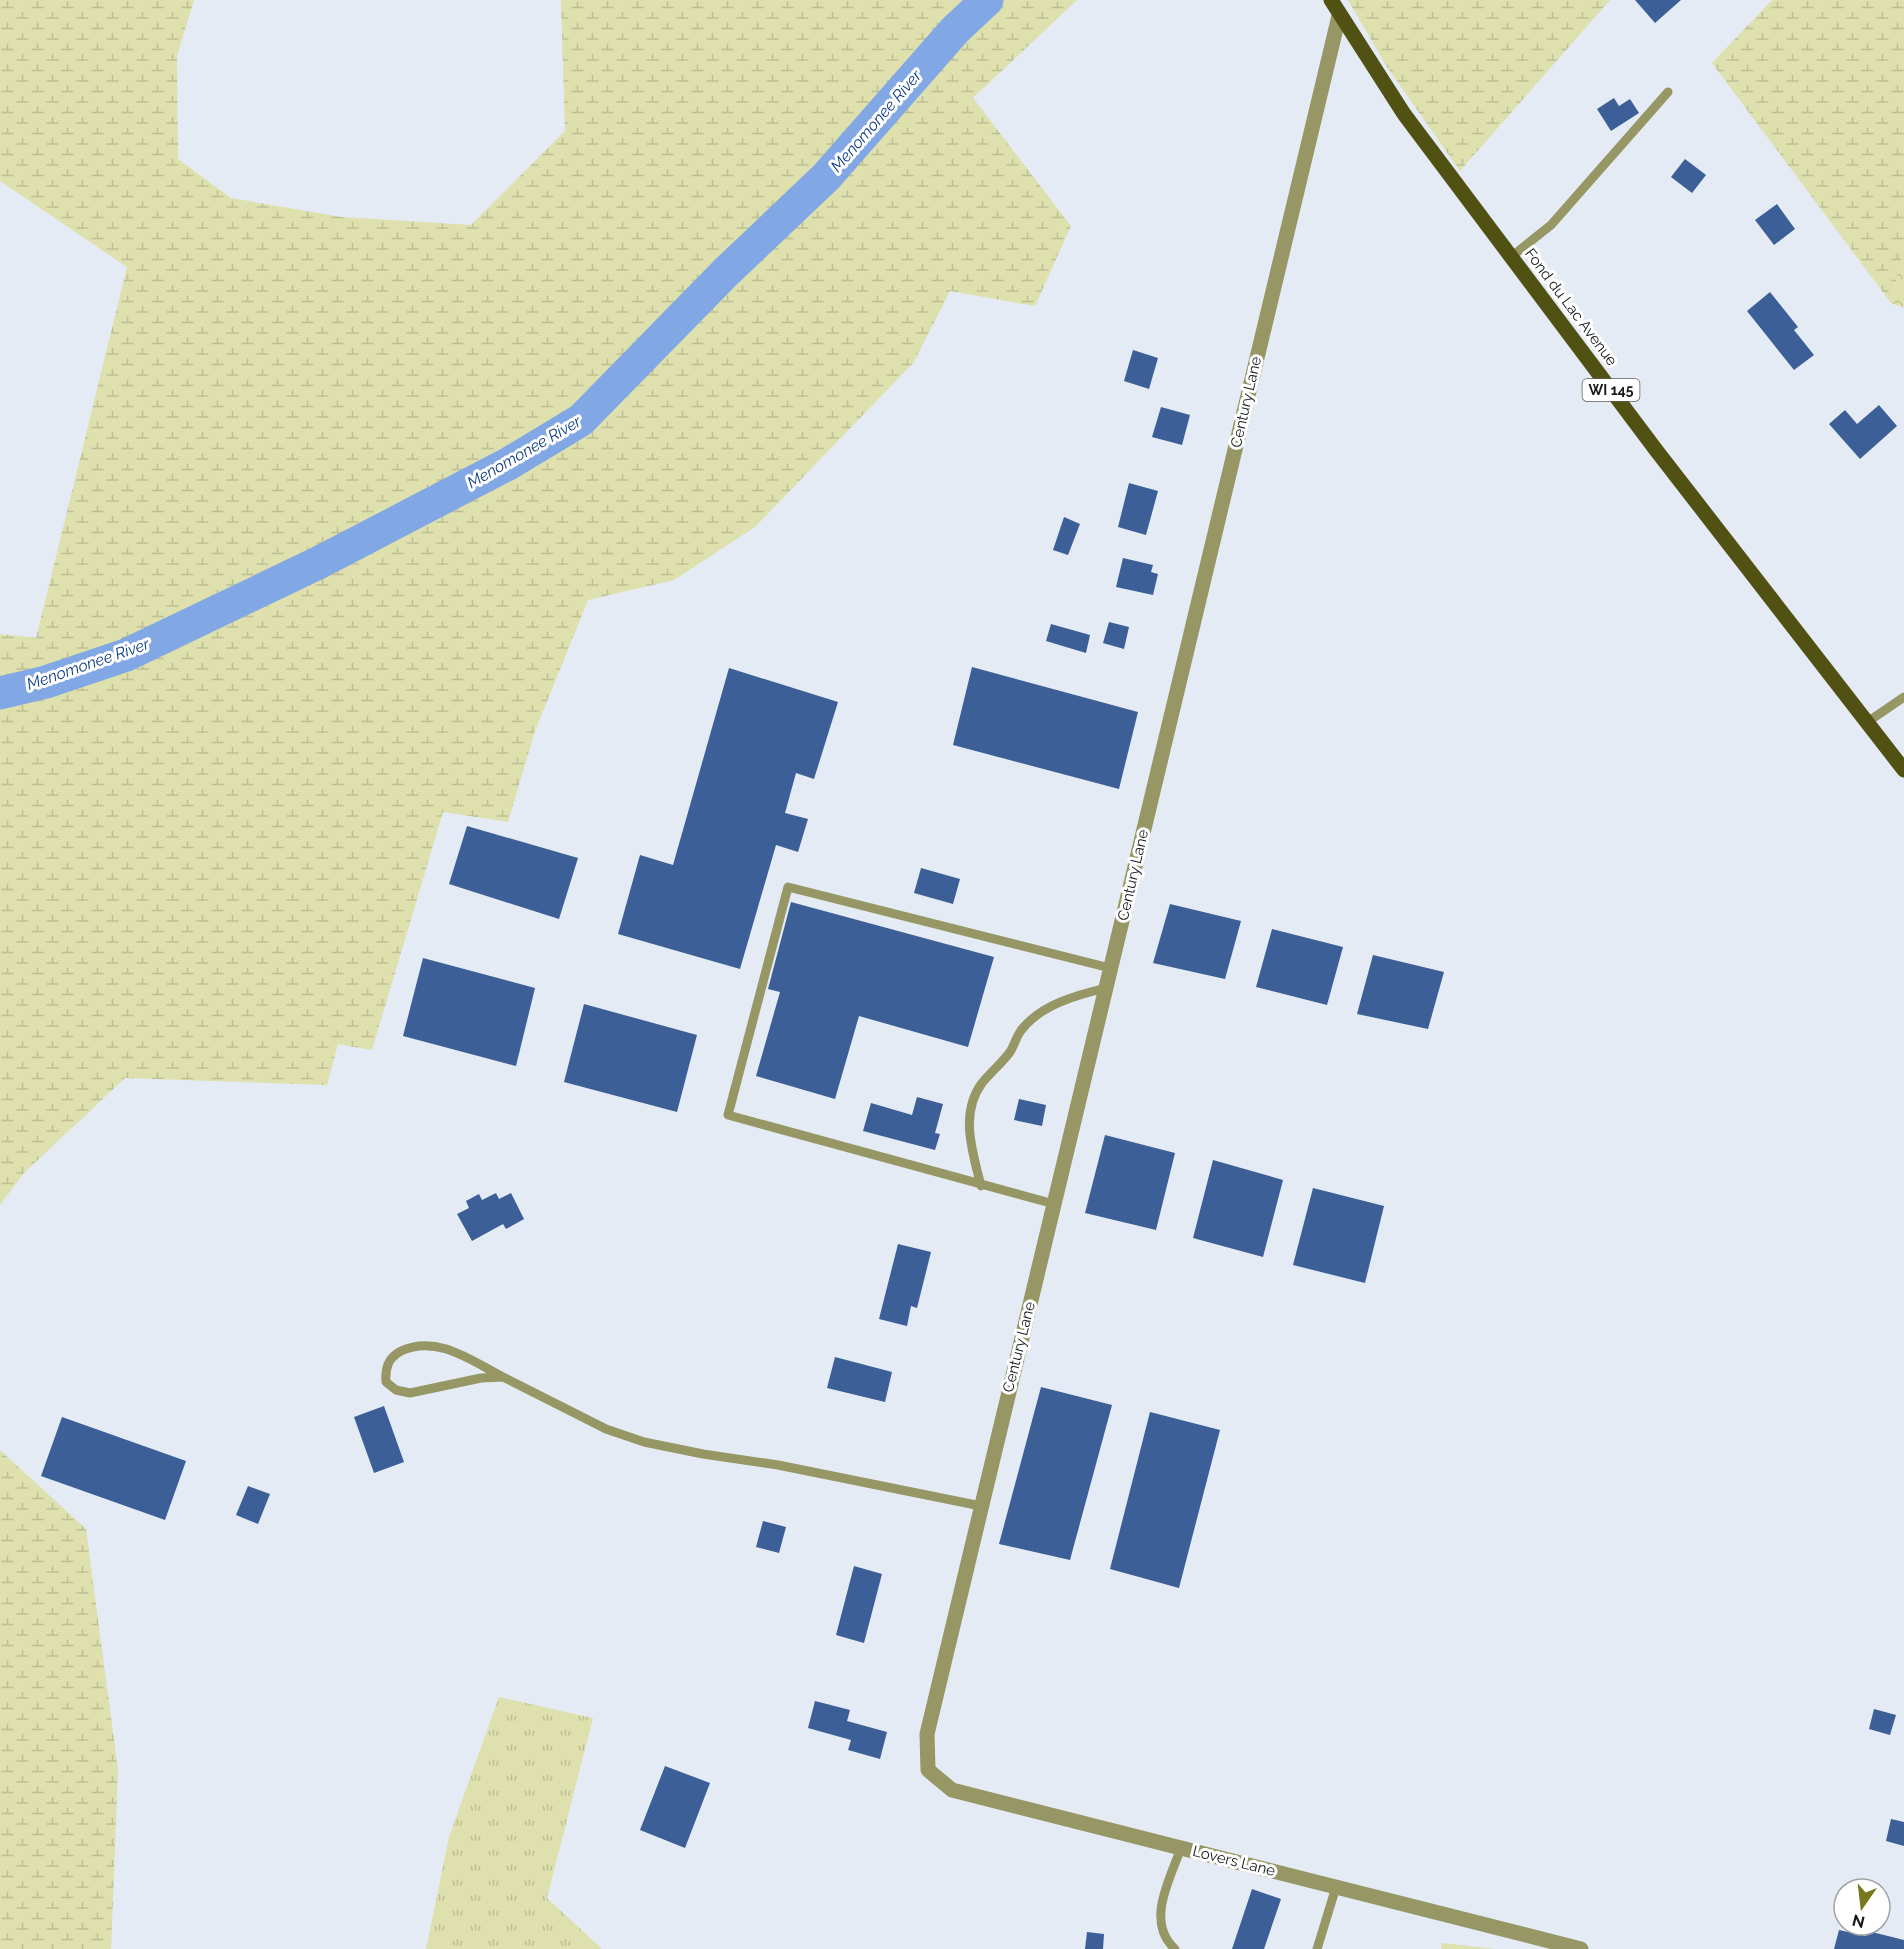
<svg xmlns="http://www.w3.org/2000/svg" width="1904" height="1949" viewBox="0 0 1904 1949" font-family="Raleway,sans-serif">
<defs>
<pattern id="grass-tufts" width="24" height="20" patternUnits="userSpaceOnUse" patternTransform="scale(1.5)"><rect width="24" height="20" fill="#dee0ad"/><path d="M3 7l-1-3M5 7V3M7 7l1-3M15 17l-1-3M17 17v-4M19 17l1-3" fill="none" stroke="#bebf94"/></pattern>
<pattern id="wetland-marsh" width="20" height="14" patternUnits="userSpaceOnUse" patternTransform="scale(1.5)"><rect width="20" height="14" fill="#dee0ad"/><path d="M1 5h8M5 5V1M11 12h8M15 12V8" fill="none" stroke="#bebf94"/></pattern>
<pattern id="park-crowns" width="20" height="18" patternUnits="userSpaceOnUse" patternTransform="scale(1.5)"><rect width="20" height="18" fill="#dee0ad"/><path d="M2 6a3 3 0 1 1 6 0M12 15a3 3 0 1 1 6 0" fill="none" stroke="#bebf94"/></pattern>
</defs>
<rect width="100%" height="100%" fill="#e4ebf4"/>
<path fill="url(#grass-tufts)" d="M499 1697 593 1718 547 1898 602 1949H426L449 1837Z
M1442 1943 1495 1949H1441Z"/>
<path fill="url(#wetland-marsh)" d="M0 0H194L177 56 178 159 231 198 341 217 471 225 565 131 561 0H1077L973 98 1071 226 1035 306 950 291 914 362 755 527 674 580 588 600 535 731 508 822 443 812 372 1050 338 1044 327 1085 125 1078 24 1173 0 1205V634L36 638 127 267 0 181Z
M1348 0H1610L1460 171 1387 67Z
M1772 0H1904V246L1891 303 1712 63Z
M0 1450 86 1529 118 1770 111 1949H0Z"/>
<path fill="url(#park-crowns)" d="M1904 246V308L1891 303Z"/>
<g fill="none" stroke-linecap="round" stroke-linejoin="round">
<path stroke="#81a8e4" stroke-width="33" d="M0 693 46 682 126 655 318 563 508 464 581 420 726 272 826 177 955 30 987 0"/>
</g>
<path fill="#3b5f96" d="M1635 0H1681L1655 23Z
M1614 98 1619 106 1630 99 1639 113 1611 131 1597 109Z
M1685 159 1706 175 1692 193 1671 177Z
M1777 204 1795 229 1774 245 1755 220Z
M1770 292 1798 327 1794 330 1814 355 1794 370 1747 311Z
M1133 350 1158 358 1149 389 1124 381Z
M1879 405 1897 426 1860 459 1829 424 1845 410 1857 424Z
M1161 407 1190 415 1182 445 1152 437Z
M1129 483 1158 491 1146 535 1118 527Z
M1064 517 1080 524 1068 555 1053 550Z
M1123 558 1153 565 1151 572 1158 574 1153 595 1116 587Z
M1109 622 1129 627 1124 649 1103 643Z
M1051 624 1090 635 1086 653 1046 641Z
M972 667 1138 712 1119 789 953 745Z
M729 668 838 702 814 779 796 773 785 813 808 819 798 852 776 845 740 969 618 934 640 855 673 865Z
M467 826 578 858 559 919 449 884Z
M921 868 960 879 953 904 914 893Z
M791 902 994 957 968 1047 859 1016 835 1099 756 1076 780 992 768 989Z
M1170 904 1241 921 1225 979 1153 963Z
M1272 929 1343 947 1327 1005 1256 987Z
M1373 955 1444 972 1428 1029 1357 1014Z
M423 958 535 988 516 1066 403 1036Z
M584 1004 697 1035 677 1112 564 1082Z
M917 1097 943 1104 935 1133 940 1134 935 1150 863 1131 871 1103 912 1115Z
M1019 1099 1046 1105 1042 1126 1014 1120Z
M1105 1135 1175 1153 1156 1230 1085 1213Z
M1213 1160 1283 1180 1263 1257 1193 1238Z
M1313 1188 1384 1206 1365 1283 1293 1265Z
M496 1193 499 1199 511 1193 524 1219 506 1229 503 1224 472 1241 457 1214 469 1208 466 1201 479 1194 482 1200Z
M898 1244 931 1252 917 1308 911 1306 907 1326 879 1319Z
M835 1357 892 1372 885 1402 827 1388Z
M1041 1387 1112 1405 1070 1560 999 1544Z
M384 1406 404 1462 374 1473 354 1417Z
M1150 1412 1220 1430 1179 1588 1110 1569Z
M62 1417 186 1461 165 1520 41 1476Z
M248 1486 270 1494 258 1524 236 1515Z
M763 1521 786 1527 779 1553 756 1547Z
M854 1566 882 1574 864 1643 836 1635Z
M815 1701 850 1710 847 1721 887 1732 880 1759 848 1750 851 1740 808 1728Z
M1874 1709 1896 1715 1890 1735 1869 1729Z
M665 1766 710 1783 685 1848 640 1830Z
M1891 1819 1904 1822V1846L1886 1841Z
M1252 1889 1281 1899 1264 1949H1232Z
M1839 1930 1866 1936 1868 1931 1904 1940V1949H1834Z
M1087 1932 1104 1934 1103 1949H1085Z"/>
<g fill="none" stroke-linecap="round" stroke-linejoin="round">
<path stroke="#969764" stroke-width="9" d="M1511 257 1551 225 1668 92
M1866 723 1904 697
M981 1186C973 1153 959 1114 982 1083 991 1072 1002 1063 1010 1052 1015 1044 1017 1034 1023 1028 1043 1004 1077 995 1106 988
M1054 1204 728 1115 788 887 1110 968
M503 1377C472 1361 437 1334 401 1351 388 1358 385 1368 386 1382L396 1390 410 1393 481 1378 503 1377 606 1429 644 1442 703 1454 778 1465 981 1506
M1175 1949C1145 1922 1170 1879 1181 1848
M1317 1949 1336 1887"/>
<path stroke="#969764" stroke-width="15" d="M1339 16 927 1734 928 1770 952 1790 1581 1949"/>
<path stroke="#515113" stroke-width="15" d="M1331 0 1404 114 1656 450 1904 770"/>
</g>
<g text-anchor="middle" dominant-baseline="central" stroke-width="6" stroke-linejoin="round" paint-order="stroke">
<rect fill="#fff" stroke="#5c5d5f" stroke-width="1.5" x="1582.5" y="379" width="57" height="22" rx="4.5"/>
<g font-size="14" font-weight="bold" fill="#16181b">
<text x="1611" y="390">WI 145</text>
</g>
<g font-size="15" fill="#16181b" stroke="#fff">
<text transform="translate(1571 307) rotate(53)">Fond du Lac Avenue</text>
<text transform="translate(1246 402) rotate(-77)">Century Lane</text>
<text transform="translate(1133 875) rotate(-77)">Century Lane</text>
<text transform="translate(1019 1347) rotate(-76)">Century Lane</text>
<text transform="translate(1234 1861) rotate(14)">Lovers Lane</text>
</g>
<g font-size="16" font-style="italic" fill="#0d3d83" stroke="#fff">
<text transform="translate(876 121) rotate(-49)">Menomonee River</text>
<text transform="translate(524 452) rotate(-30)">Menomonee River</text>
<text transform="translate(88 664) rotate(-19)">Menomonee River</text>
</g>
</g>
<g transform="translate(1862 1907) rotate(194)"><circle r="28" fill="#ffffff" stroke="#a2a3a4" stroke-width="1.5"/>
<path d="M0-4.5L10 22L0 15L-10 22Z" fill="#77771d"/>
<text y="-9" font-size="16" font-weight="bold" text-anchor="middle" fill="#16181b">N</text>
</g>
</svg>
